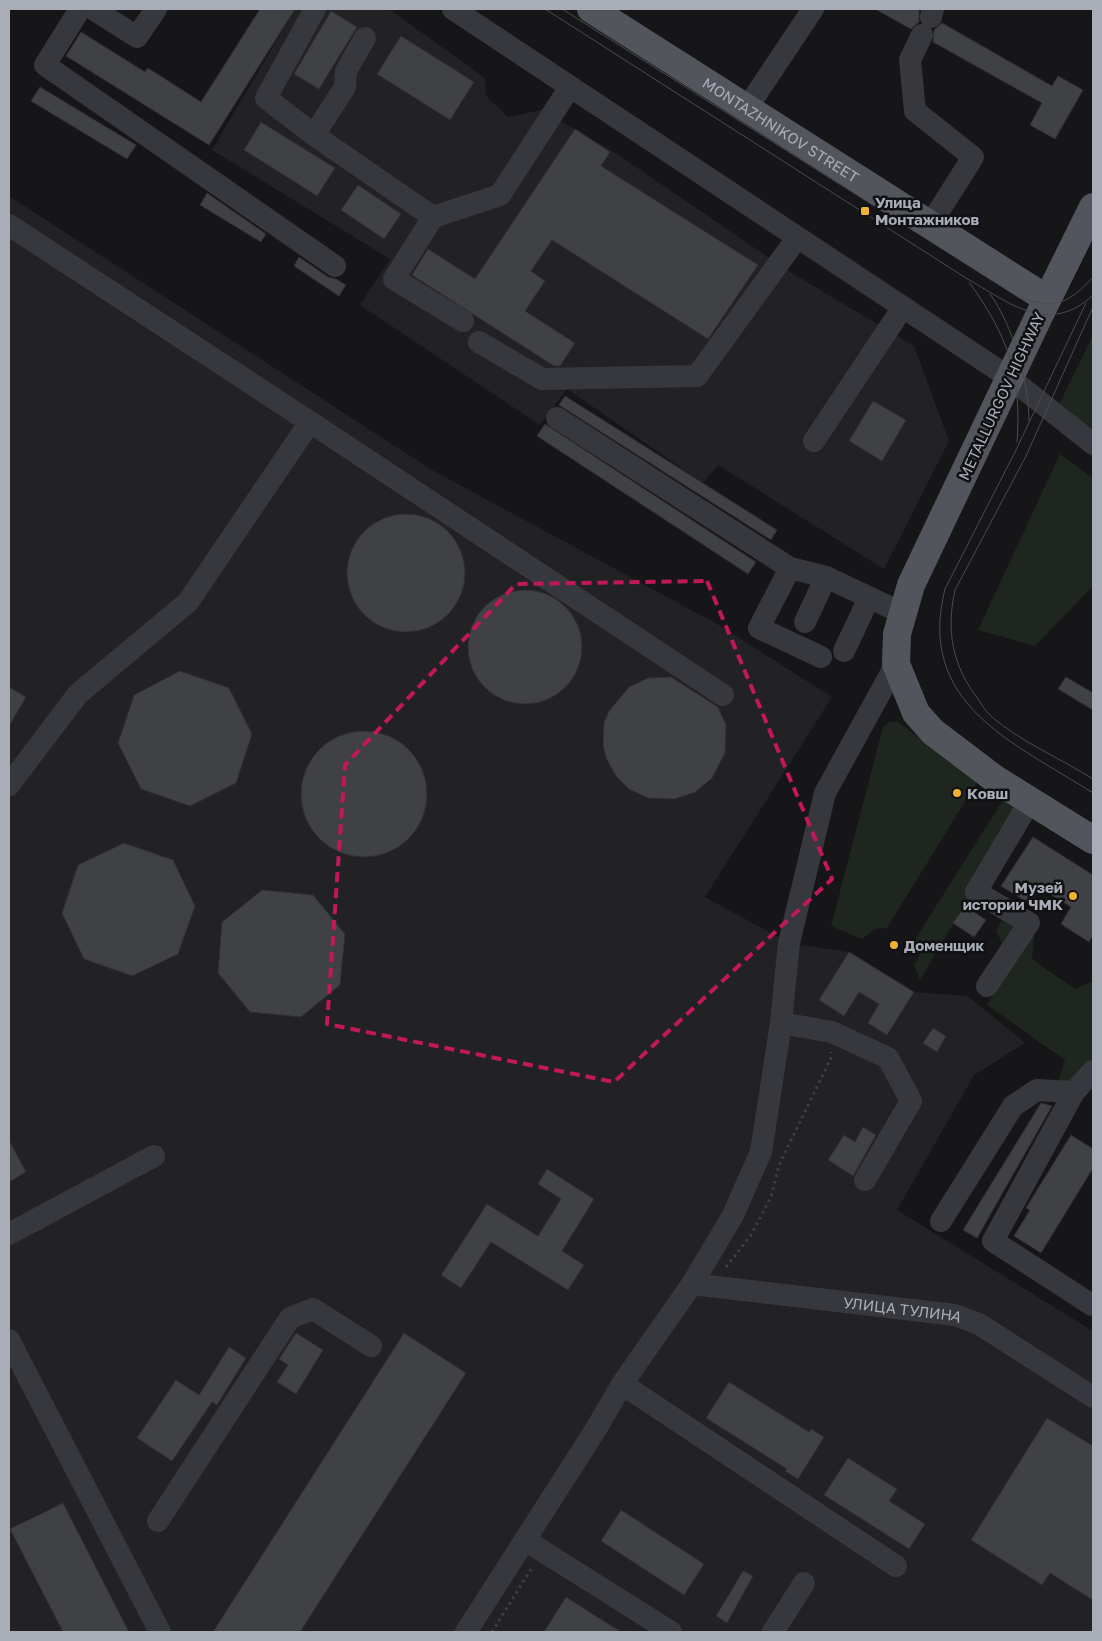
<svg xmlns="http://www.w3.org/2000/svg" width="1102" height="1641" viewBox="0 0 1102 1641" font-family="'Golos Text',sans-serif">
<rect width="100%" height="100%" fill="#161618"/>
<path fill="#222225" d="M295 9H389L485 78 486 96 508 117 542 110 617 154 787 270 914 346 949 441 884 569 718 465 703 483 567 389 540 425 360 305 390 259 212 150Z
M9 196 432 470 719 625 832 697 705 897 789 943 849 952 914 992 968 996 1025 1043 974 1075 897 1210 1093 1331V1632H9Z"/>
<path fill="#1e261f" d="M1093 335V440L1053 417Z
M1060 454 1093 478V586L1035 646 978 630Z
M897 721 977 782 887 928 875 929 862 939 831 926 883 727 889 722Z
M1003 800 1021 810 920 980 914 965 920 954 914 941Z
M1003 917 1034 936 1032 959 1075 989 1093 981V1058L1072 1084 1058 1082 1065 1060 987 1005 1012 963 996 931Z"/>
<path fill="#404145" stroke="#303034" d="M260 9H295L209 145 66 56 81 32 145 72 148 68 201 102Z
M875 9H916L919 10V22L911 29Z
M331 11 357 27 319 89 294 74Z
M942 23 1052 86 1058 76 1083 90 1055 139 1030 125 1042 103 933 42 934 30Z
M401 36 474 82 450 120 377 74Z
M40 87 136 145 127 159 31 101Z
M261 122 335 168 317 196 244 150Z
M575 129 610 152 601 166 758 265 708 339 552 240 531 271 545 281 525 311 575 343 560 366H554L412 275 428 249 475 279Z
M358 185 401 214 384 239 341 210Z
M207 193 266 234 261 242 200 205Z
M299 257 328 277 336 279 346 285 339 296 294 266Z
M565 396 777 530 771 540 559 405Z
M873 401 906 420 882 461 849 441Z
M545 424 756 562 748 574 537 436Z
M347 573a59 59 0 1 1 118 0a59 59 0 1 1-118 0Z
M468 647a57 57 0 1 1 114 0a57 57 0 1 1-114 0Z
M180 671 229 688 252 734 236 783 190 806 141 789 118 743 134 695Z
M671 677 718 707 726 725 725 753 712 778 695 792 675 799 648 798 629 789 616 776 606 758 603 745 604 723 609 711 629 687 648 678Z
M1066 677 1093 693V710L1058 689Z
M9 687 26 697 9 726Z
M301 794a63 63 0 1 1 126 0a63 63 0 1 1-126 0Z
M1033 837 1093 875V935L1089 942 1061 924 1071 907 1040 888 1030 904 1001 886Z
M124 843 173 860 195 906 178 954 132 976 84 959 62 913 78 865Z
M262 890 313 895 345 934 340 985 301 1017 250 1012 218 973 222 922Z
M965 906 986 920 974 937 953 923Z
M849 952 914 992 887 1035 868 1023 879 1004 859 992 844 1016 819 1000Z
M933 1028 946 1036 937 1052 923 1043Z
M1041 1103 1052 1106 977 1238 963 1230Z
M863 1127 876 1135 853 1176 828 1160 844 1135 855 1142Z
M1071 1135 1093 1149V1168L1041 1253 1014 1236 1030 1210 1026 1208Z
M9 1140 26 1172 9 1182Z
M547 1169 594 1199 562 1251 584 1265 568 1290 491 1242 461 1288 441 1275 487 1204 538 1236 561 1199 538 1184Z
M296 1333 323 1350 296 1394 277 1382 288 1365 279 1359Z
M404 1333 466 1373 300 1632H213Z
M229 1347 246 1358 217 1405 212 1402 172 1461 137 1438 176 1380 199 1395Z
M729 1382 809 1432 811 1429 824 1437 798 1479 785 1471 787 1469 706 1418Z
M1047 1418 1093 1446V1600L1050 1573 1042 1585 971 1540Z
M848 1458 897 1489 889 1501 925 1524 909 1549 824 1495Z
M63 1503 129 1632H63L10 1529Z
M621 1510 704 1564 684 1595 601 1541Z
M743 1571 753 1576 727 1623 716 1616Z
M566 1597 621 1632H544Z"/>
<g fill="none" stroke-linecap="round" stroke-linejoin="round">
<path stroke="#3d3f44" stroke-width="3" stroke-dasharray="2.5 4" stroke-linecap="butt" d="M726 1267 751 1235 771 1197 779 1165 831 1058V1052
M492 1632 533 1566"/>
<g stroke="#37383d" stroke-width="22">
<path d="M80 9 45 65 335 266"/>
<path d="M93 9 137 37 156 9"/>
<path d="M315 9 266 98 314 135 433 217"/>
<path d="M453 9 1010 378 1093 444"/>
<path d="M931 17 933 9"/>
<path d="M922 35 910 60 915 111 973 157 930 225"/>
<path d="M747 108 813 9"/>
<path d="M314 135 345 87 346 71 365 38"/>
<path d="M9 225 310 422"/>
<path d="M463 321 394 279 433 217 500 195 570 87"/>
<path d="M479 342 542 379 697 376 797 238"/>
<path d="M557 418 790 568"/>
<path d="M814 441 903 307"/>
<path d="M805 622 826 577"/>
<path d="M844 651 869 598"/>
<path d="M821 657 759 628 790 568 826 577 902 613"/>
<path d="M9 785 78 694 188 602 310 422 723 695"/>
<path d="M987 986 1029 923 976 892 1030 801"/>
<path d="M781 1023 832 1032 888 1058 911 1101 865 1180"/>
<path d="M1074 1092 993 1241 1092 1305"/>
<path d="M941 1221 1013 1106 1037 1090 1074 1092 1093 1071"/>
<path d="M9 1234 154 1156"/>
<path id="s1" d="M692 1284 955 1315 979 1324 1093 1397"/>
<path d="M9 1340 160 1632"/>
<path d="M622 1384 896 1566"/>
<path d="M158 1521 290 1318 313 1309 371 1346"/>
<path d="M525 1540 671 1632"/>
<path d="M466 1632 596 1429 622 1384 692 1284 733 1215 761 1152 781 1023 789 943 825 793 896 664"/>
<path d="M773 1632 804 1583"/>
</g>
<g stroke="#53555c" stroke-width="28">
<path id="s2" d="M591 9 1047 299"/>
<path d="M1093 207 1039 316 911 585 897 634 896 664 916 713 933 732 995 779 1093 840"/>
</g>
<path stroke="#4a4c52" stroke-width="1" d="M545 9 966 278C1008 302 1049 337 1093 295
M562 9 1020 298C1055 309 1069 304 1093 277
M969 282C1008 336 1022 375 1017 442
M990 294C1013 326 1029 381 1029 421
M1086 303 1016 450 945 589C916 704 1013 742 1093 793
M1093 307 1026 456 955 590C946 631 952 665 978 699 982 705 986 712 992 717 1021 742 1060 758 1093 779"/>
</g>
<path fill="none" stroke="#c2185b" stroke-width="4" stroke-dasharray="10 6" stroke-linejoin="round" d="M707 581 832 879 614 1082 327 1024 345 765 516 584Z"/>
<g fill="#f2b134" stroke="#111113" stroke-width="2">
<rect x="860" y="206" width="10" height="10" rx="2.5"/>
<circle cx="957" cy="793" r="5"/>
<circle cx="1073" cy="896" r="5"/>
<circle cx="894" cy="945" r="5"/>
</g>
<g text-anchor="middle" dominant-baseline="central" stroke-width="5" stroke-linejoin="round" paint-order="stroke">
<g font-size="15" fill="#a8adb8" stroke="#111113">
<text stroke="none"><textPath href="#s2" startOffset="225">MONTAZHNIKOV STREET</textPath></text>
<text transform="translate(1001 396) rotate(-65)">METALLURGOV HIGHWAY</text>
<text stroke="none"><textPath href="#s1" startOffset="212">УЛИЦА ТУЛИНА</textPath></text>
</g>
<g font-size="15" font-weight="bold" fill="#a8adb8" stroke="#111113" text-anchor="start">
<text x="875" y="202">Улица<tspan x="875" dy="17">Монтажников</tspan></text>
<text x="967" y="793">Ковш</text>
<text x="1063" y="887" text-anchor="end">Музей<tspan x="1063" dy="17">истории ЧМК</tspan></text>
<text x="904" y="945">Доменщик</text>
</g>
</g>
<rect width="1102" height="1641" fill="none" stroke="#a8adb8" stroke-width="20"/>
</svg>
